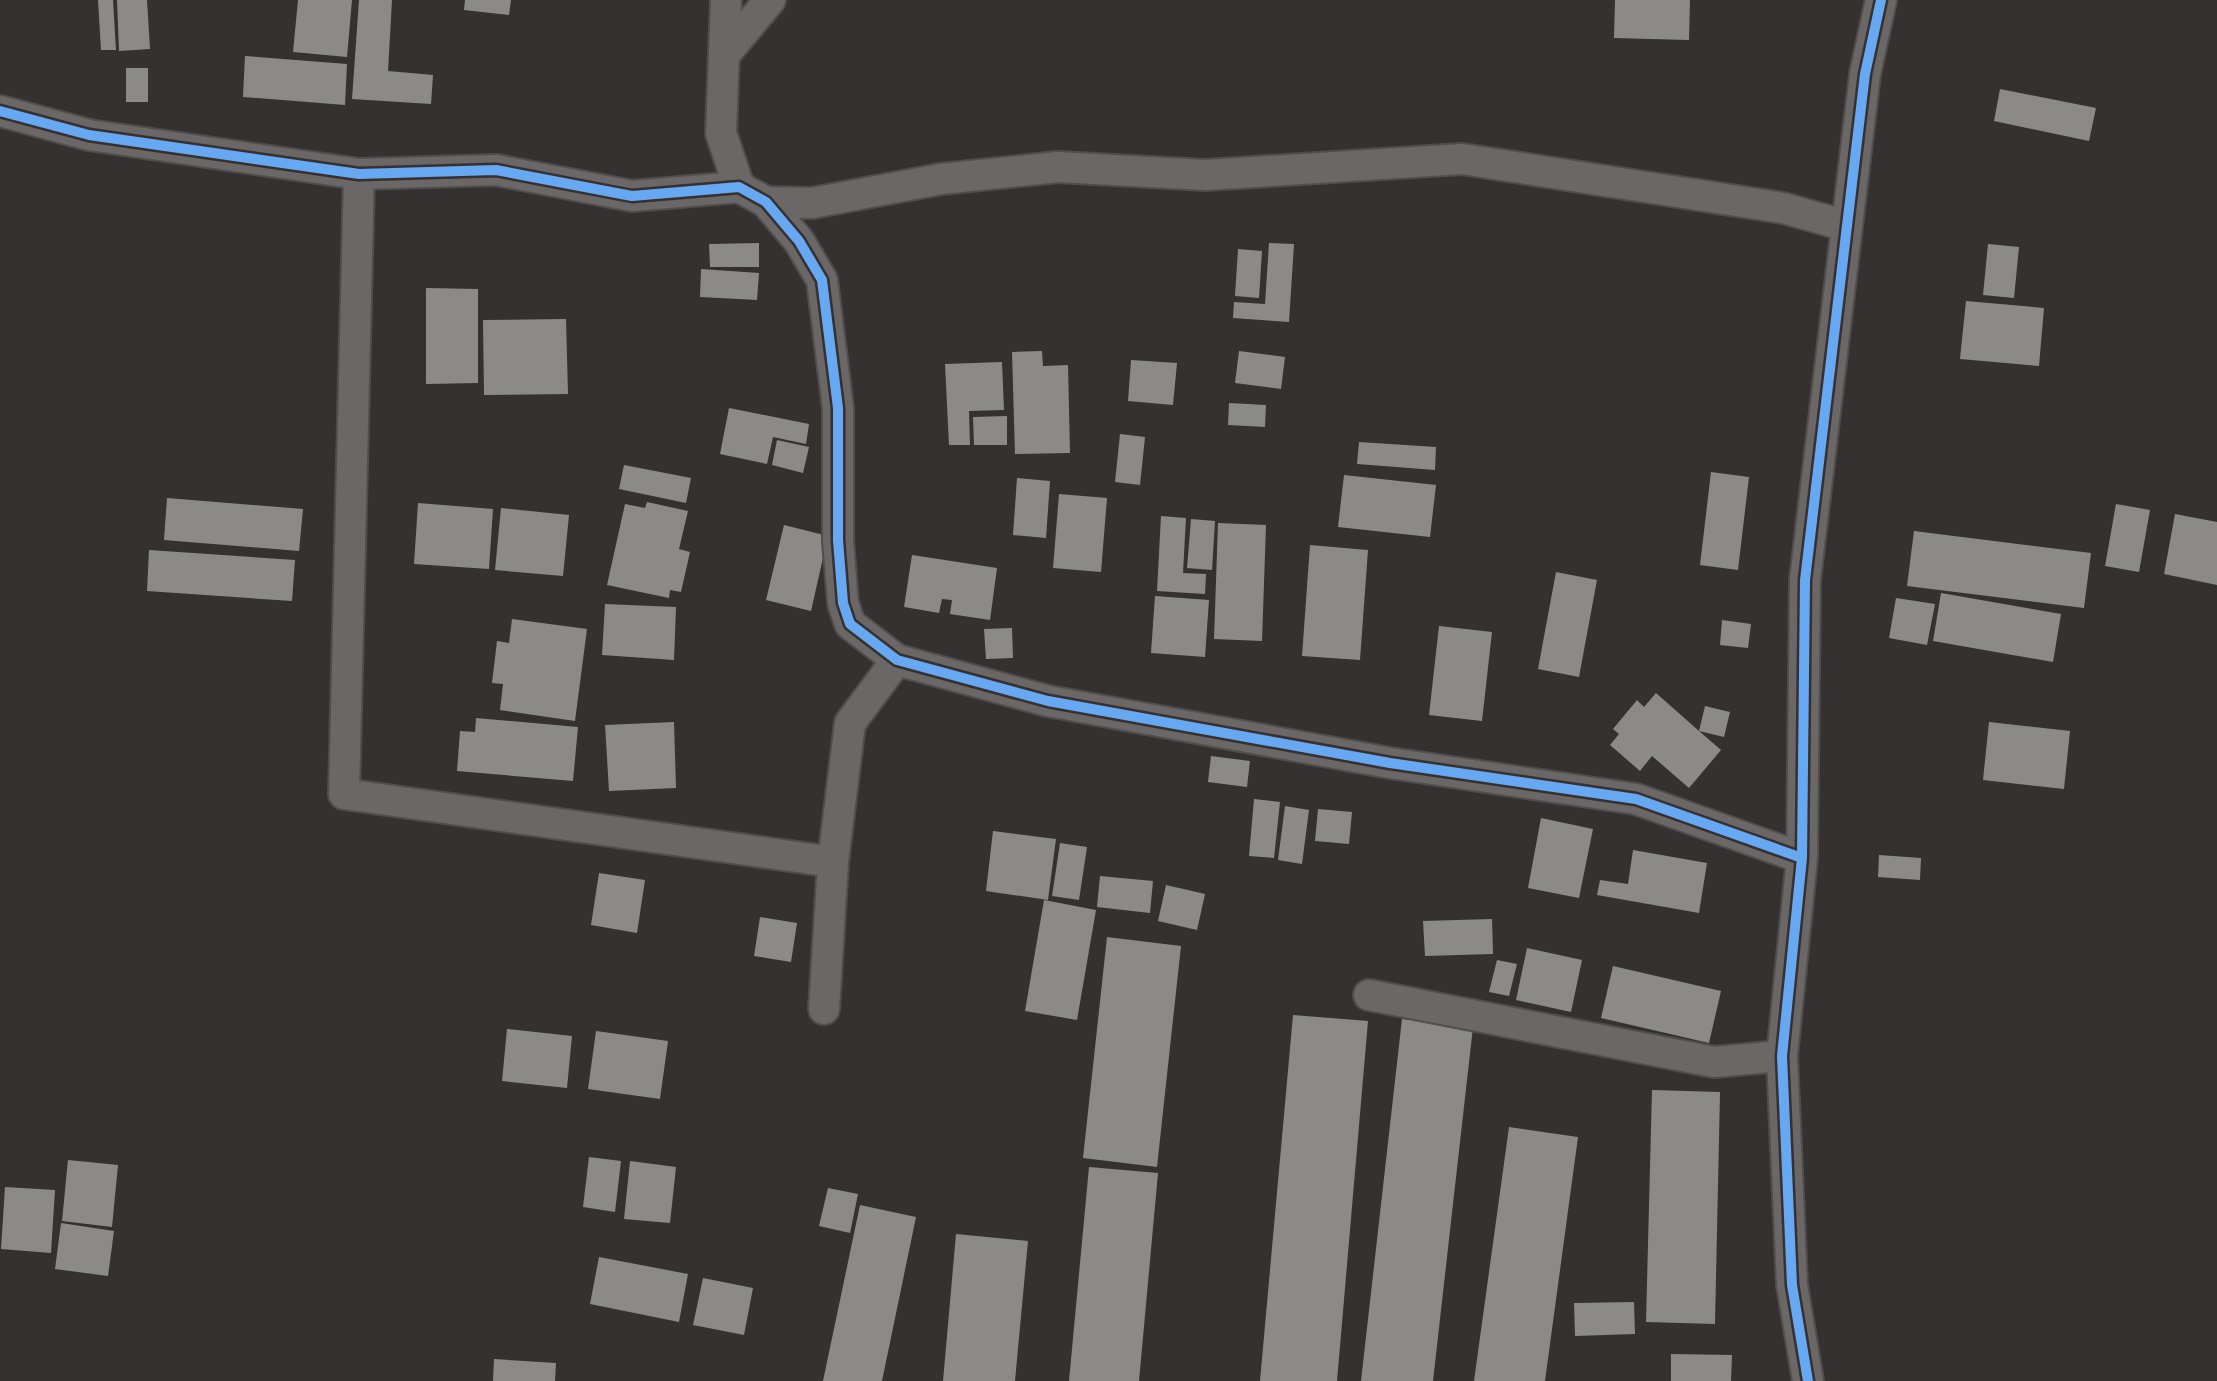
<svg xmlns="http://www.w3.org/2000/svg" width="2217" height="1381" viewBox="0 0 2217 1381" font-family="Quicksand,sans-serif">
<rect width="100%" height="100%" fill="#353131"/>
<path fill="#8c8a89" d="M98 0H113L116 50H101Z
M117 0H147L150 49 119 51Z
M298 0H352L347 57 293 52Z
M359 0H392L388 71 433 75 431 104 352 99Z
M465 0H511L509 15 464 10Z
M1615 0H1690L1689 40 1614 38Z
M245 56 347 64 345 105 243 97Z
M126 68H148V102H126Z
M2000 89 2096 108 2089 141 1994 121Z
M759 243V267H710L709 244Z
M1269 243 1294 244 1289 322 1233 318 1234 302 1265 304Z
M1988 244 2019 247 2014 298 1983 295Z
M1238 249 1262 251 1259 298 1235 296Z
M701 269 759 273 757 300 700 297Z
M426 288 478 289V383L426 384Z
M1966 301 2044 308 2039 366 1960 359Z
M566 319 568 394 484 395 483 320Z
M1042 351 1043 366 1068 365 1070 453 1015 454 1012 352Z
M1239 351 1285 357 1281 389 1235 383Z
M1131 360 1177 363 1173 405 1128 401Z
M1002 362 1004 410 969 411 970 445H949L945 364Z
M1229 403 1266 405 1265 427 1228 425Z
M729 408 809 424 806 444 773 437 767 464 720 454Z
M1007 416V445H974L973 417Z
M1120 434 1145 437 1140 485 1115 482Z
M777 440 809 447 803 473 772 465Z
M1359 442 1436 447 1435 470 1357 464Z
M624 465 691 478 686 503 619 489Z
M1711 472 1749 477 1738 570 1700 565Z
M1344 475 1436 485 1430 537 1338 527Z
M1017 478 1050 481 1046 538 1013 535Z
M1059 494 1107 498 1101 572 1053 568Z
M167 498 303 509 299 551 164 540Z
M647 502 688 511 679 549 690 552 681 592 670 590 669 598 607 585 625 504 645 508Z
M418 503 493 509 489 569 414 564Z
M2116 504 2150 510 2139 572 2105 566Z
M501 508 569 515 563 576 495 570Z
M2175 514 2217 522V585L2164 574Z
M1161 516 1186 518 1183 573 1206 574 1205 594 1157 591Z
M1191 519 1215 521 1212 570 1187 568Z
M1218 523 1266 525 1262 641 1214 639Z
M784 525 828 536 811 611 766 600Z
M1914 531 2091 553 2084 608 1907 586Z
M1310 545 1368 550 1360 660 1302 656Z
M149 550 295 560 292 601 147 591Z
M912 555 997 568 990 620 950 614 952 600 942 599 939 613 904 607Z
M1556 572 1597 580 1579 677 1538 669Z
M1941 593 2061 614 2053 662 1933 641Z
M1155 596 1209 600 1205 657 1151 653Z
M1896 598 1935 604 1927 645 1889 638Z
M605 604 676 607 674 660 602 655Z
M512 619 587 629 575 721 500 710 503 684 492 683 497 641 509 643Z
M1722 620 1751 624 1748 648 1720 645Z
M1439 626 1492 632 1482 721 1429 715Z
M1012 628 1013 658 986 659 984 629Z
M1656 693 1699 731 1705 706 1730 712 1724 737 1699 731 1721 750 1689 788 1652 756 1640 771 1610 745 1619 734 1613 729 1637 700 1644 707Z
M476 718 578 727 573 781 457 771 460 731 475 732Z
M674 722 676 788 609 791 605 725Z
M1989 722 2070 731 2064 789 1983 780Z
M1211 756 1250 761 1247 787 1208 782Z
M1254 799 1280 802 1274 858 1249 856Z
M1285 806 1309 810 1302 864 1278 860Z
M1318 809 1352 812 1349 844 1315 841Z
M1541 818 1593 829 1579 898 1528 888Z
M993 831 1056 839 1048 900 986 891Z
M1060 843 1087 847 1079 900 1052 896Z
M1633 850 1707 863 1699 913 1597 895 1600 880 1628 884Z
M1879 855 1921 858 1920 880 1878 877Z
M599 873 645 880 637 933 591 925Z
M1100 876 1153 881 1150 913 1097 907Z
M1166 885 1205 894 1197 930 1158 921Z
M1044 900 1096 910 1077 1020 1025 1011Z
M760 917 797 923 791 962 754 956Z
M1492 919 1493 954 1425 956 1423 921Z
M1107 937 1181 946 1157 1167 1083 1158Z
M1527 948 1582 960 1571 1012 1516 1000Z
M1497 960 1517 964 1509 996 1489 992Z
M1613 966 1721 991 1709 1043 1601 1018Z
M1293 1015 1368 1021 1337 1381H1260Z
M1402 1019 1473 1027 1433 1381H1361Z
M507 1029 572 1036 567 1088 502 1081Z
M596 1031 668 1041 660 1099 588 1089Z
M1652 1090 1720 1092 1715 1324 1646 1322Z
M1509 1127 1578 1137 1545 1381H1474Z
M589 1157 621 1161 615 1212 583 1207Z
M68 1160 118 1165 112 1227 62 1221Z
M630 1161 676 1167 670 1223 624 1219Z
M1089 1167 1158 1173 1139 1381H1069Z
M5 1187 55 1190 51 1253 1 1249Z
M828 1188 858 1194 850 1233 819 1226Z
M860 1205 916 1217 882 1381H823Z
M61 1223 114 1231 108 1276 55 1269Z
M956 1234 1028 1241 1015 1381H943Z
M599 1257 688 1274 679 1322 590 1304Z
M703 1278 753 1288 744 1335 693 1325Z
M1634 1302 1635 1334 1575 1336 1574 1303Z
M1671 1354 1732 1355 1731 1381H1671Z
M494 1359 556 1363 555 1381H493Z"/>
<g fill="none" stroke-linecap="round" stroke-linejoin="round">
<defs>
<path id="minor" d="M726 0 721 133 739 187
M725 54 770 0
M0 111 89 135 359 174 496 170 632 196 739 187 766 202 799 241 822 280 838 408V540L843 603 850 624 897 660 1048 701 1390 763 1636 799 1802 858
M359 174 344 794 833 862
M766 202 812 203 941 179 1058 167 1206 175 1462 159 1783 208 1847 226
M1369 995 1714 1062 1782 1056
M824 1009 833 862 850 723 897 660
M1808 1381 1792 1285 1782 1056 1802 858 1805 580 1865 74 1881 0"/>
</defs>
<use href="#minor" stroke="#504d4d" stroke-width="34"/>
<use href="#minor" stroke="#6a6766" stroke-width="30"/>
<defs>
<path id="cycleway" d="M0 111 89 135 359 174 496 170 632 196 739 187 766 202 799 241 822 280 838 408V540L843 603 850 624 897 660 1048 701 1390 763 1636 799 1802 858
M1808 1381 1792 1285 1782 1056 1802 858 1805 580 1865 74 1881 0"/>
</defs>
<use href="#cycleway" stroke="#37302f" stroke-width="15"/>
<use href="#cycleway" stroke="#66a8f1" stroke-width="10"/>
</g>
</svg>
